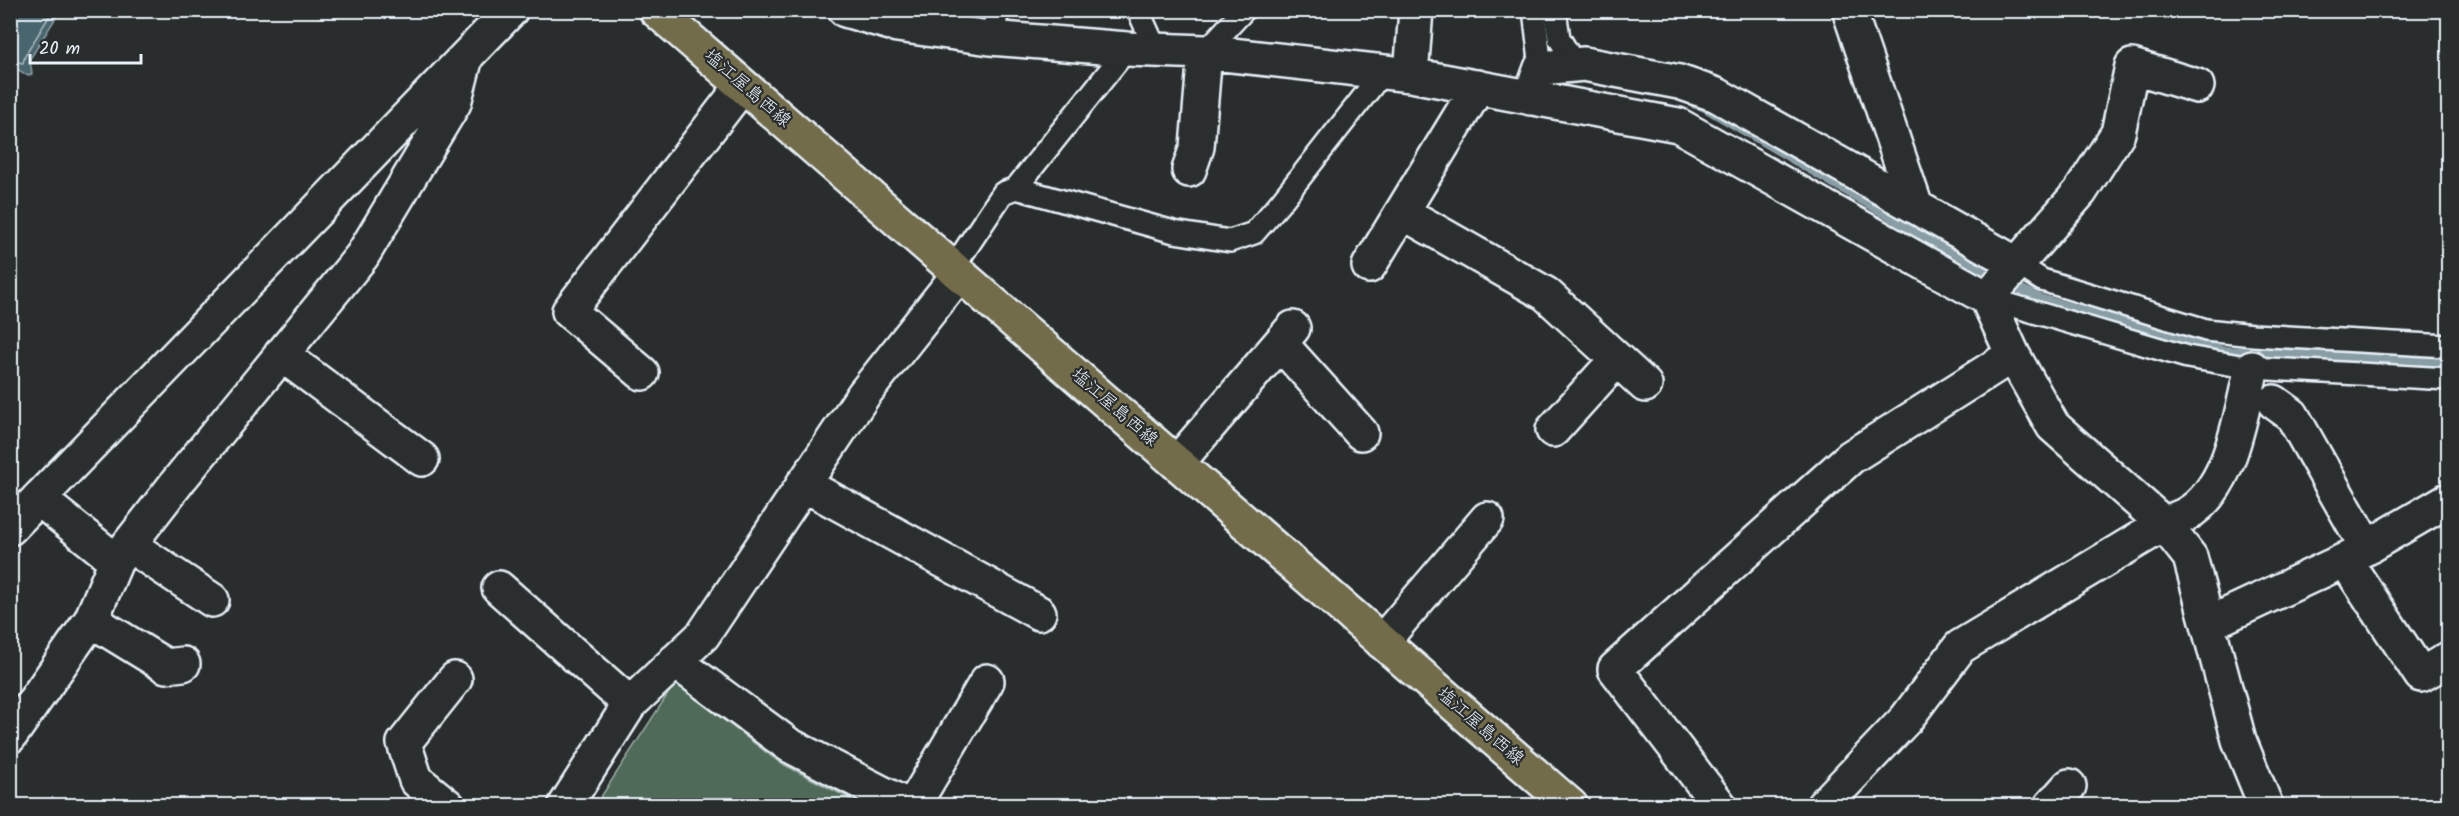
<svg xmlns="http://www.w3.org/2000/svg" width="2459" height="816" viewBox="0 0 2459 816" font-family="Kalam,'Klee One',sans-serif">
<rect width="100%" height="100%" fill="#2a2d2e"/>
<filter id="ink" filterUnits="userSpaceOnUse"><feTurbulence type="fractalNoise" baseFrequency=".0167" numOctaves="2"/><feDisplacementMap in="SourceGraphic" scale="12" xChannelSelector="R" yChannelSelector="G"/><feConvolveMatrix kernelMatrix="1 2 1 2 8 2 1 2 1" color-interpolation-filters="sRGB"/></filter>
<g filter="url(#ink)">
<path fill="#4f6a59" stroke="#9caea8" stroke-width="1.5" d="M675 683 779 762 862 805 595 806Z"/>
<path fill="#49656e" stroke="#899da5" stroke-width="1.5" d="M10 11H60L30 59 32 74 28 76 11 65Z"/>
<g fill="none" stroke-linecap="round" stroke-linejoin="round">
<path stroke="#a8b9c1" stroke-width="1.5" d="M10 61 23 63 25 56 53 10"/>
<path stroke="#899da5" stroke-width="10" d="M1695 104 1703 106 1975 266 2040 299 2223 351 2448 363"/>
<defs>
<path id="lane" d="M1138 10 1156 50
M1534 10 1541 68
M1555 10 1559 38 1575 65
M990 38 999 10
M1205 52 1244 10
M1016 188 1127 49
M2017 264 2042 280 2206 330 2253 335 2448 346
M953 268 1003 193 1016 188 1174 232 1230 241 1254 233 1280 203 1383 72
M1987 298 2187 357 2252 368 2448 379"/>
<path id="street" d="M845 10 897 25 990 38 1127 49 1205 52 1411 75
M1416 10 1411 75 1678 125 1987 298 2013 355 2053 426 2164 524 2190 557 2239 740 2266 806
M1849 10 1916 207 2017 264 1987 298
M1530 98 1541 68 1584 64 1679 82 1717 95 1916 207
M1189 170 1197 147 1205 52
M1402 212 1546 294 1645 385
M2017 264 2080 192 2118 133 2132 66 2197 86
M1369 266 1478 87
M1280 343 1361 433
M281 354 422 459
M642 373 569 311 742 86
M2274 402 2292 415 2367 548
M1553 430 1617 359
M1177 463 1293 328
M803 484 1039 613
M39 499 116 561
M10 528 511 10
M129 545 212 600
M2345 560 2421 675 2448 659
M499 588 630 704
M91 620 166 666 183 664
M2208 624 2345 560 2448 500
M1382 642 1487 519
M675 661 789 745 907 806
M10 736 91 620 116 561 179 480 362 256 454 103 466 57
M448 806 416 780 404 743 455 679
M565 806 630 704 703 635 864 394 959 274
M913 806 987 681
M1720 806 1615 669 1851 457 2013 355
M1823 806 1906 719 1960 647 2164 524C2170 521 2178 518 2185 515 2232 489 2240 415 2252 368
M2051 806 2069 786"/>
<path id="primary" d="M656 10 1571 806"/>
</defs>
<use href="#lane" stroke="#e8f1f8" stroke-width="26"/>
<use href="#street" stroke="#e8f1f8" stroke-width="38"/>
<use href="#primary" stroke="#e8f1f8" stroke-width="38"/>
<use href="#lane" stroke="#2a2d2e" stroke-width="21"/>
<use href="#street" stroke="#2a2d2e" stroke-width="33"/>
<use href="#primary" stroke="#736c4b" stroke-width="33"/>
</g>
</g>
<g text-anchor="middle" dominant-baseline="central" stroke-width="4.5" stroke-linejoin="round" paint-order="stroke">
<g font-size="18" fill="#e8f1f8" stroke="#2a2d2e">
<text transform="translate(747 89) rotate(41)">塩江屋島西線</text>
<text transform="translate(1114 408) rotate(41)">塩江屋島西線</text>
<text transform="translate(1480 727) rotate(41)">塩江屋島西線</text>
</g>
</g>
<rect width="2459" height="816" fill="none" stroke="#2a2d2e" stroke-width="36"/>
<rect x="18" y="18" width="2423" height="780" fill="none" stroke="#e8f1f8" stroke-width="2" filter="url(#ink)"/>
<path d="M30 54v9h111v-9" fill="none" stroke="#e8f1f8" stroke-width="3"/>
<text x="39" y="54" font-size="18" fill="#e8f1f8" stroke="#2a2d2e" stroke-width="4.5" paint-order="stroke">20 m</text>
</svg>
